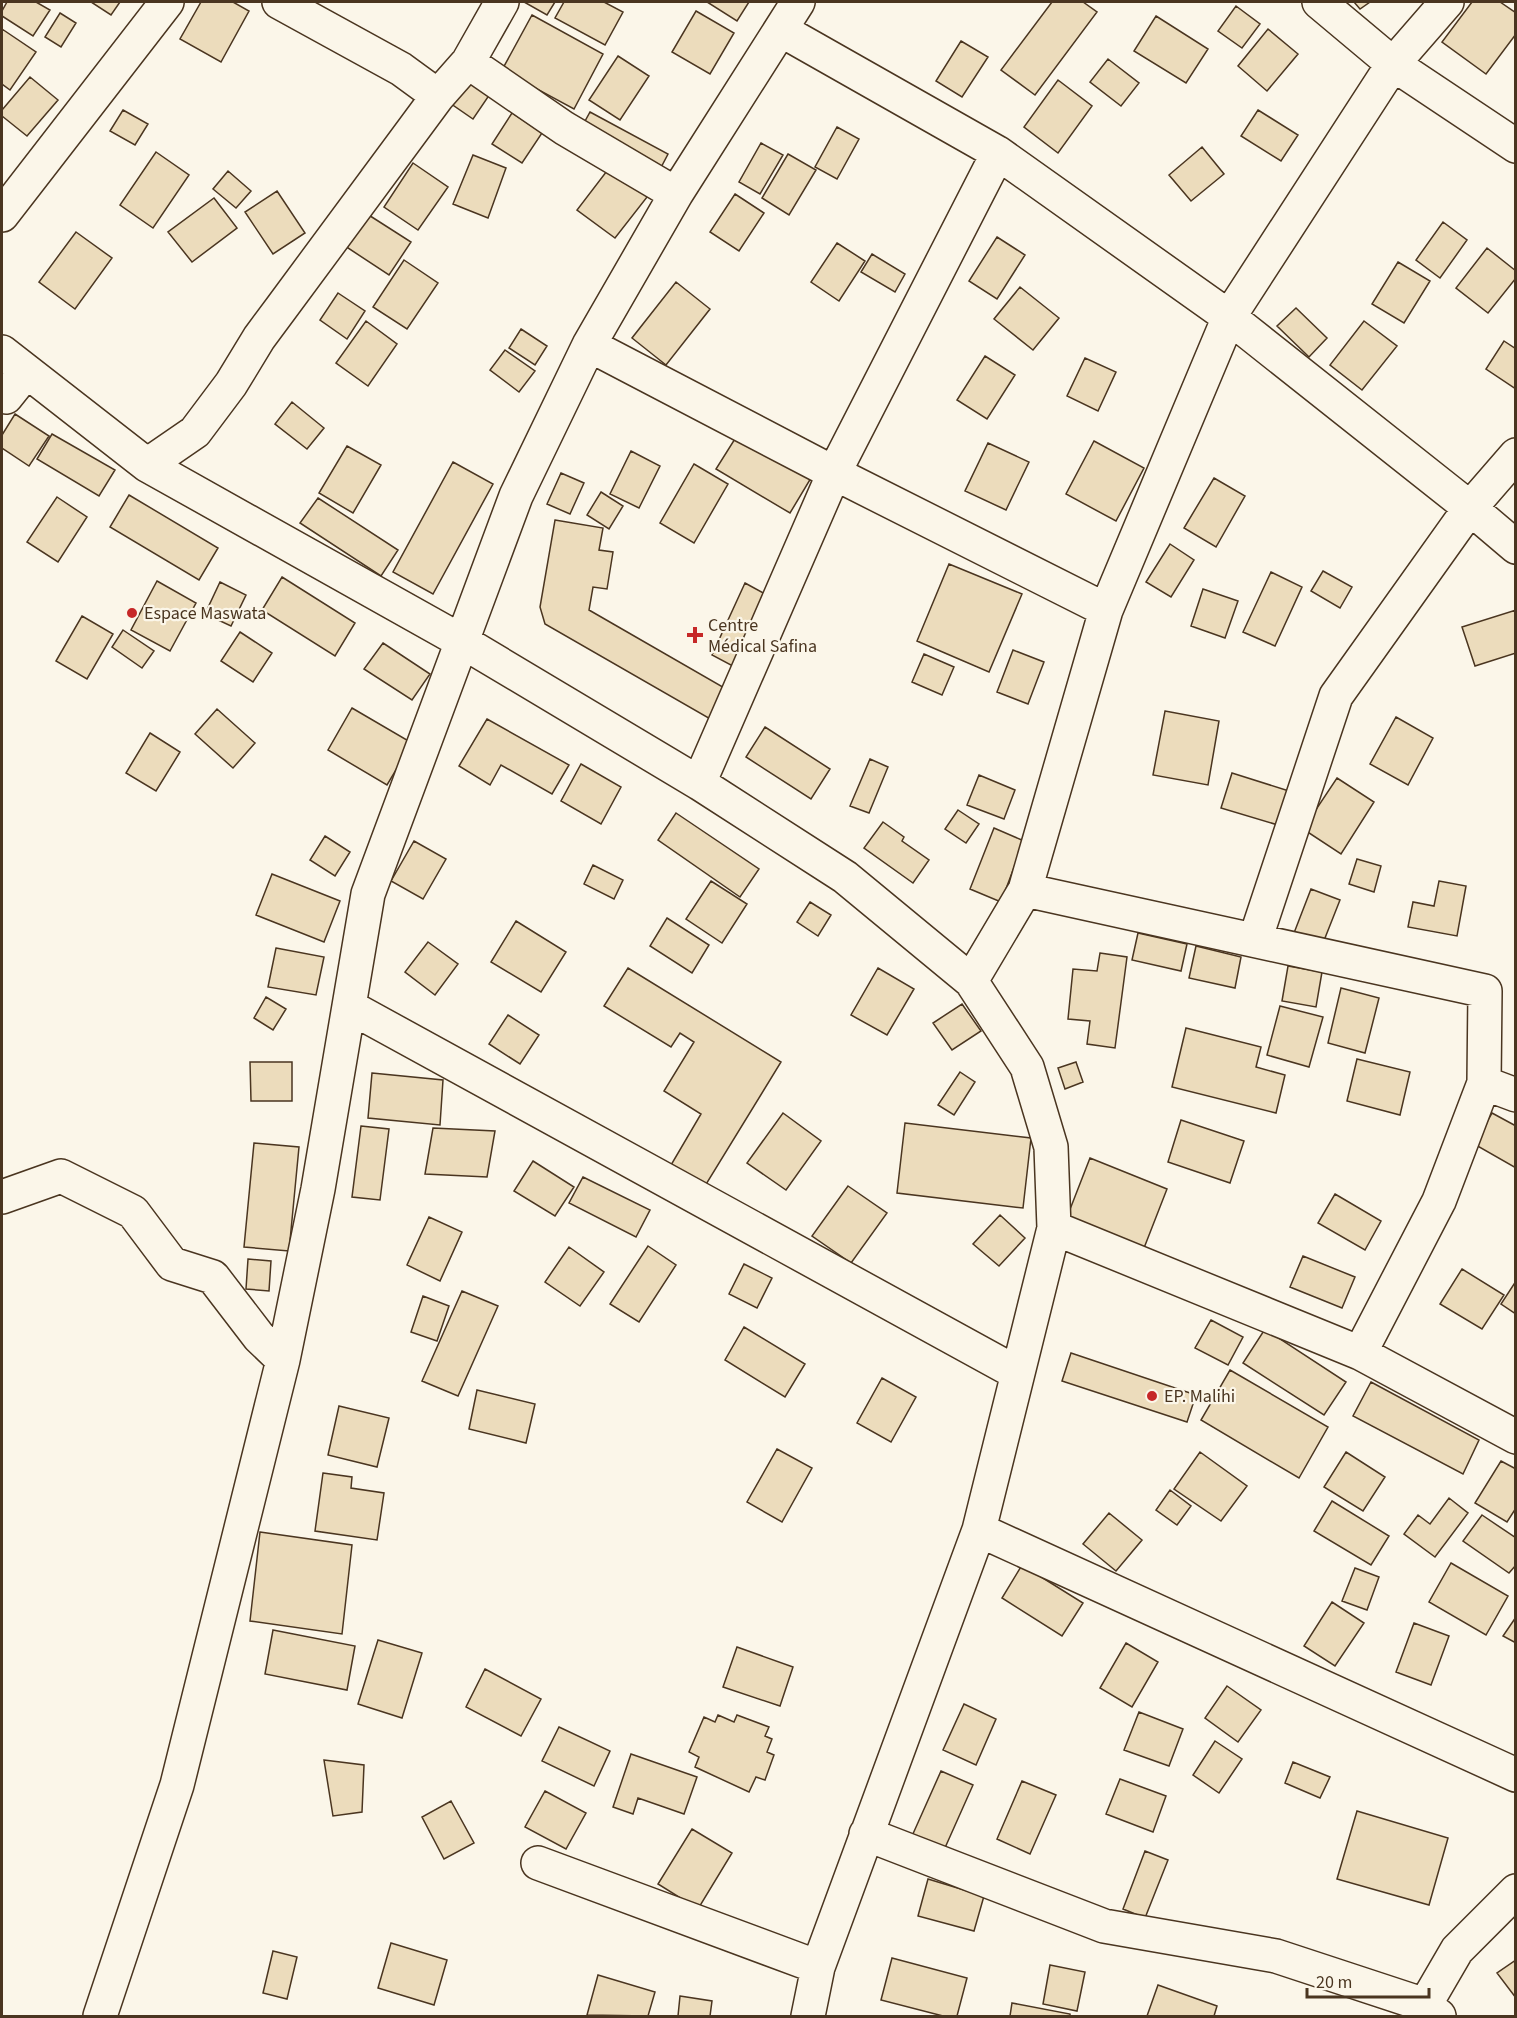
<svg xmlns="http://www.w3.org/2000/svg" width="1517" height="2018" viewBox="0 0 1517 2018" font-family="'Source Sans 3',sans-serif">
<rect width="100%" height="100%" fill="#fbf6e9"/>
<path fill="#ecdcbc" stroke="#4a3520" stroke-width="1.5" d="M7 2H36L50 10 33 36 2 16V11Z
M91 2H120L111 15Z
M201 2H233L249 11 221 62 180 39Z
M524 2H555L547 15Z
M564 2H604L623 12 605 45 555 18Z
M707 2H749L737 21Z
M1052 2H1083L1097 12 1035 95 1001 70Z
M1354 2H1370L1360 9Z
M1472 2H1500L1516 13V34L1486 74 1442 42Z
M1236 6 1260 24 1242 48 1218 31Z
M696 11 734 33 710 74 672 52Z
M60 13 76 23 61 47 45 37Z
M532 15 603 54 574 109 502 70Z
M1156 16 1208 49 1186 83 1134 51Z
M2 29 36 52 10 90 2 84Z
M1268 29 1298 54 1267 91 1238 66Z
M961 41 988 57 962 97 936 81Z
M618 56 649 76 620 120 589 100Z
M1108 59 1139 83 1121 106 1090 82Z
M464 76 490 94 473 119 447 101Z
M30 77 58 100 27 136 2 116V110Z
M1058 80 1092 106 1058 153 1024 127Z
M123 110 148 124 135 145 110 131Z
M1258 110 1298 135 1281 161 1241 136Z
M590 112 668 154 656 177 578 134Z
M512 113 542 133 522 163 492 144Z
M837 127 859 139 837 179 815 167Z
M761 143 783 155 760 194 739 182Z
M1202 147 1224 174 1191 201 1169 175Z
M156 152 189 175 153 228 120 205Z
M788 154 816 170 789 215 762 198Z
M473 155 506 168 488 218 453 204Z
M413 163 448 187 418 230 384 207Z
M613 163 651 192 615 238 577 210Z
M228 171 251 191 236 208 213 189Z
M277 191 305 233 273 254 245 212Z
M735 194 764 213 739 251 710 232Z
M214 198 237 228 192 262 168 232Z
M364 212 411 242 389 275 342 244Z
M1443 222 1467 240 1440 278 1416 260Z
M76 232 112 258 75 309 39 282Z
M997 237 1025 255 997 299 969 281Z
M837 243 865 261 839 301 811 282Z
M1487 248 1516 271V278L1488 313 1456 288Z
M872 254 905 274 895 292 861 272Z
M404 260 438 283 407 329 373 307Z
M1398 262 1430 281 1404 323 1372 304Z
M676 282 710 309 666 365 632 338Z
M1020 287 1059 318 1033 350 994 319Z
M338 293 365 311 347 339 320 320Z
M1296 308 1327 338 1309 357 1277 326Z
M366 321 397 344 368 386 336 363Z
M1364 321 1397 346 1362 390 1330 365Z
M521 329 547 346 535 365 509 348Z
M1504 341 1516 349V389L1486 369Z
M505 350 535 371 519 392 490 370Z
M985 356 1015 375 987 419 957 400Z
M1085 358 1116 372 1098 411 1067 396Z
M292 402 324 428 307 449 275 424Z
M15 414 49 436 29 466 2 448V435Z
M52 434 115 470 99 496 37 459Z
M738 434 811 478 790 513 716 469Z
M1094 441 1144 468 1116 521 1066 494Z
M988 443 1029 462 1006 510 965 491Z
M347 446 381 465 353 513 319 493Z
M631 451 660 466 639 508 610 494Z
M453 462 493 484 433 594 393 572Z
M694 464 728 484 694 543 660 523Z
M561 473 584 483 570 514 547 504Z
M1214 478 1245 496 1216 547 1184 528Z
M601 492 623 506 609 529 587 515Z
M129 495 218 548 199 580 110 527Z
M57 497 87 517 58 562 27 542Z
M318 498 398 550 381 576 300 523Z
M555 520 603 528 599 550 613 552 607 589 593 587 589 610 728 690 712 720 545 624 540 607Z
M1170 544 1194 560 1171 597 1146 582Z
M949 564 1022 594 989 672 917 641Z
M1323 571 1352 587 1340 608 1311 591Z
M1271 572 1302 587 1275 646 1243 632Z
M282 577 355 623 335 656 262 610Z
M157 581 196 603 170 651 131 630Z
M220 582 246 595 231 626 205 614Z
M745 583 778 601 744 672 712 655Z
M1203 589 1238 601 1225 638 1191 626Z
M1516 610V653L1475 666 1462 627Z
M82 616 113 634 87 679 56 661Z
M123 630 154 651 142 668 112 647Z
M240 632 272 653 253 682 221 661Z
M383 643 430 674 412 700 364 669Z
M1013 650 1044 662 1028 704 997 692Z
M924 654 954 667 942 695 912 682Z
M352 708 412 743 387 785 328 750Z
M217 709 255 743 233 768 195 734Z
M1165 711 1219 721 1208 785 1153 775Z
M1396 717 1433 738 1408 785 1370 764Z
M487 719 569 765 552 794 501 765 490 785 459 766Z
M765 727 830 769 811 799 746 757Z
M150 733 180 752 156 791 126 773Z
M870 759 888 767 869 813 850 806Z
M581 764 621 787 601 824 561 801Z
M1232 773 1289 791 1278 825 1221 808Z
M979 775 1015 790 1004 819 967 805Z
M1337 778 1374 802 1341 854 1303 829Z
M958 810 979 824 966 843 945 829Z
M676 813 759 869 740 897 658 840Z
M883 822 904 837 902 841 929 860 913 883 864 848Z
M994 828 1024 841 1001 902 970 889Z
M325 836 350 852 335 876 310 860Z
M414 841 446 859 423 899 391 881Z
M1357 859 1381 866 1374 892 1349 884Z
M593 865 623 880 614 899 584 884Z
M272 874 340 901 324 942 256 915Z
M711 881 747 904 722 943 686 919Z
M1439 881 1466 886 1457 936 1408 927 1413 902 1434 906Z
M1311 889 1340 900 1323 943 1294 933Z
M810 902 831 915 818 936 797 922Z
M667 918 709 945 692 973 650 946Z
M516 921 566 952 541 992 491 962Z
M1138 933 1187 944 1181 971 1132 960Z
M428 942 458 964 435 995 405 972Z
M1196 946 1241 957 1235 988 1189 978Z
M276 948 324 957 316 995 268 987Z
M1100 953 1127 957 1115 1048 1087 1044 1090 1021 1068 1019 1073 969 1097 971Z
M1288 966 1322 972 1316 1007 1282 1001Z
M628 968 781 1062 705 1186 671 1165 701 1114 664 1091 694 1042 680 1033 671 1047 604 1006Z
M878 968 914 989 887 1035 851 1015Z
M1341 988 1379 998 1365 1053 1328 1043Z
M266 997 286 1009 273 1030 254 1018Z
M962 1004 981 1031 952 1050 933 1023Z
M1280 1006 1323 1017 1309 1067 1267 1055Z
M508 1015 539 1035 520 1064 489 1044Z
M1186 1028 1261 1047 1256 1067 1285 1075 1276 1113 1172 1087Z
M1357 1059 1410 1072 1400 1115 1347 1101Z
M250 1062H292V1101H251Z
M1076 1062 1083 1082 1065 1089 1058 1068Z
M960 1072 975 1082 954 1115 938 1105Z
M372 1073 443 1080 440 1125 368 1118Z
M783 1113 821 1141 786 1190 747 1163Z
M1492 1113 1516 1126V1168L1474 1144Z
M1181 1120 1244 1141 1230 1183 1168 1162Z
M905 1123 1031 1138 1023 1208 897 1193Z
M361 1126 389 1129 380 1200 352 1197Z
M433 1128 495 1131 487 1177 425 1174Z
M254 1143 299 1147 289 1251 244 1247Z
M1090 1158 1167 1189 1144 1248 1067 1217Z
M533 1161 574 1187 555 1216 514 1191Z
M583 1177 650 1210 636 1237 569 1203Z
M848 1186 887 1213 851 1263 812 1236Z
M1335 1194 1381 1221 1365 1250 1318 1223Z
M1000 1215 1025 1238 999 1266 973 1244Z
M429 1217 462 1232 440 1281 407 1265Z
M648 1246 676 1265 639 1322 610 1304Z
M569 1247 604 1272 580 1306 545 1282Z
M1303 1256 1355 1277 1342 1308 1290 1287Z
M248 1259 271 1261 269 1291 246 1289Z
M744 1264 772 1278 757 1308 729 1294Z
M1462 1269 1504 1295 1482 1329 1440 1304Z
M1516 1281V1314L1501 1304Z
M462 1291 498 1306 458 1396 422 1381Z
M423 1296 449 1306 437 1341 411 1332Z
M1211 1320 1243 1337 1228 1365 1195 1348Z
M744 1327 805 1364 785 1397 725 1360Z
M1265 1329 1346 1382 1324 1415 1243 1363Z
M1071 1353 1196 1395 1187 1422 1062 1381Z
M1230 1370 1328 1427 1299 1478 1201 1420Z
M882 1378 916 1397 891 1442 857 1423Z
M1371 1382 1479 1440 1463 1474 1353 1416Z
M477 1390 535 1404 526 1443 469 1429Z
M339 1406 389 1418 377 1467 328 1455Z
M777 1449 812 1468 782 1522 747 1502Z
M1200 1452 1247 1486 1221 1521 1174 1489Z
M1346 1452 1385 1477 1363 1511 1324 1487Z
M1501 1461 1516 1469V1508L1507 1522 1475 1503Z
M323 1473 352 1477 351 1488 384 1493 377 1540 315 1531Z
M1170 1490 1191 1506 1177 1525 1156 1510Z
M1449 1498 1468 1513 1435 1557 1404 1534 1418 1515 1430 1524Z
M1332 1501 1389 1536 1371 1565 1314 1531Z
M1109 1513 1142 1540 1116 1571 1083 1544Z
M1482 1515 1516 1538V1565L1509 1573 1463 1541Z
M260 1532 352 1545 342 1634 250 1621Z
M1451 1563 1508 1596 1486 1635 1429 1602Z
M1022 1565 1083 1603 1062 1636 1002 1598Z
M1355 1568 1379 1577 1367 1610 1342 1601Z
M1332 1602 1364 1623 1335 1666 1304 1646Z
M1516 1617V1643L1503 1636Z
M1414 1623 1449 1636 1431 1685 1396 1672Z
M273 1630 355 1646 347 1690 265 1674Z
M378 1640 422 1653 402 1718 358 1704Z
M1126 1643 1158 1662 1132 1707 1100 1688Z
M737 1647 793 1667 780 1706 723 1687Z
M485 1669 541 1699 521 1736 466 1707Z
M1227 1686 1261 1710 1238 1742 1205 1718Z
M964 1704 996 1719 976 1765 943 1750Z
M1139 1712 1183 1729 1169 1766 1124 1750Z
M718 1715 734 1722 737 1715 769 1727 765 1736 772 1739 767 1752 774 1755 765 1780 756 1777 749 1792 695 1767 699 1757 689 1752 704 1717 715 1722Z
M559 1727 610 1751 594 1786 542 1761Z
M1215 1741 1242 1759 1219 1793 1193 1775Z
M631 1754 697 1777 684 1814 638 1798 633 1814 613 1807Z
M324 1760 364 1765 362 1812 333 1816Z
M1293 1762 1330 1777 1320 1798 1285 1783Z
M941 1771 973 1785 944 1850 912 1836Z
M1120 1779 1166 1796 1153 1832 1106 1814Z
M1022 1781 1056 1795 1030 1854 997 1839Z
M545 1791 586 1813 566 1849 525 1827Z
M451 1801 474 1843 444 1859 422 1817Z
M1357 1811 1448 1838 1429 1905 1337 1879Z
M692 1829 732 1853 698 1909 658 1884Z
M1145 1851 1168 1860 1145 1918 1123 1909Z
M928 1879 984 1896 974 1931 918 1916Z
M391 1943 447 1960 434 2005 378 1988Z
M273 1951 297 1957 287 1999 263 1993Z
M892 1958 967 1978 957 2016H943L881 2000Z
M1516 1960V1998L1497 1973Z
M1050 1965 1085 1972 1077 2011 1043 2004Z
M598 1975 655 1992 648 2016 587 2015Z
M1158 1985 1217 2006 1214 2016H1147Z
M680 1996 712 2001 710 2016H678Z
M1012 2003 1070 2014V2016H1010Z"/>
<g fill="none" stroke-linecap="round" stroke-linejoin="round">
<defs>
<path id="minor" d="M279 2 401 69 438 96
M502 2 468 62 564 128 676 194
M1319 2 1393 64 1516 146
M781 30 998 153 1229 317 1470 508 1516 547
M2 215 167 2
M589 345 834 473 1106 610
M2 352 147 465 463 642 699 783 845 877 971 981 1027 1067 1051 1147 1054 1228 979 1530 818 1967 808 2016
M6 397 26 372
M147 465 195 432 231 384 259 338 282 307 438 96 468 62
M699 783 834 473 998 153
M1025 890 1485 991 1484 1083 1439 1201 1360 1353
M1255 940 1336 696 1470 508 1516 455
M971 981 1025 890 1106 610 1229 317 1393 64 1447 2
M350 1007 1017 1373
M1484 1083 1516 1095
M2 1197 61 1176 133 1212 172 1264 213 1277 259 1337 283 1360
M1054 1228 1360 1353 1516 1437
M979 1530 1516 1775
M866 1834 1104 1926 1276 1956 1425 2005 1439 2016
M538 1863 818 1967
M1425 2005 1457 1950 1516 1891
M100 2016 177 1785 283 1360 318 1189 368 894 516 496 589 345 676 194 798 2"/>
</defs>
<use href="#minor" stroke="#4a3520" stroke-width="36"/>
<use href="#minor" stroke="#fbf6e9" stroke-width="33"/>
</g>
<g fill="#c62828" stroke="#fbf6e9" stroke-width="2">
<circle cx="132" cy="613" r="6"/>
<path d="M692 626h6v6h6v6h-6v6h-6v-6h-6v-6h6z"/>
<circle cx="1152" cy="1396" r="6"/>
</g>
<g text-anchor="middle" dominant-baseline="central" stroke-width="4.5" stroke-linejoin="round" paint-order="stroke">
<g font-size="18" fill="#4a3520" stroke="#fbf6e9" text-anchor="start">
<text x="144" y="613">Espace Maswata</text>
<text x="708" y="625">Centre<tspan x="708" dy="21">Médical Safina</tspan></text>
<text x="1164" y="1396">EP. Malihi</text>
</g>
</g>
<rect width="1517" height="2018" fill="none" stroke="#4a3520" stroke-width="6"/>
<path d="M1307 1988v9h122v-9" fill="none" stroke="#4a3520" stroke-width="3"/>
<text x="1316" y="1988" font-size="18" fill="#4a3520" stroke="#fbf6e9" stroke-width="4.5" paint-order="stroke">20 m</text>
</svg>
